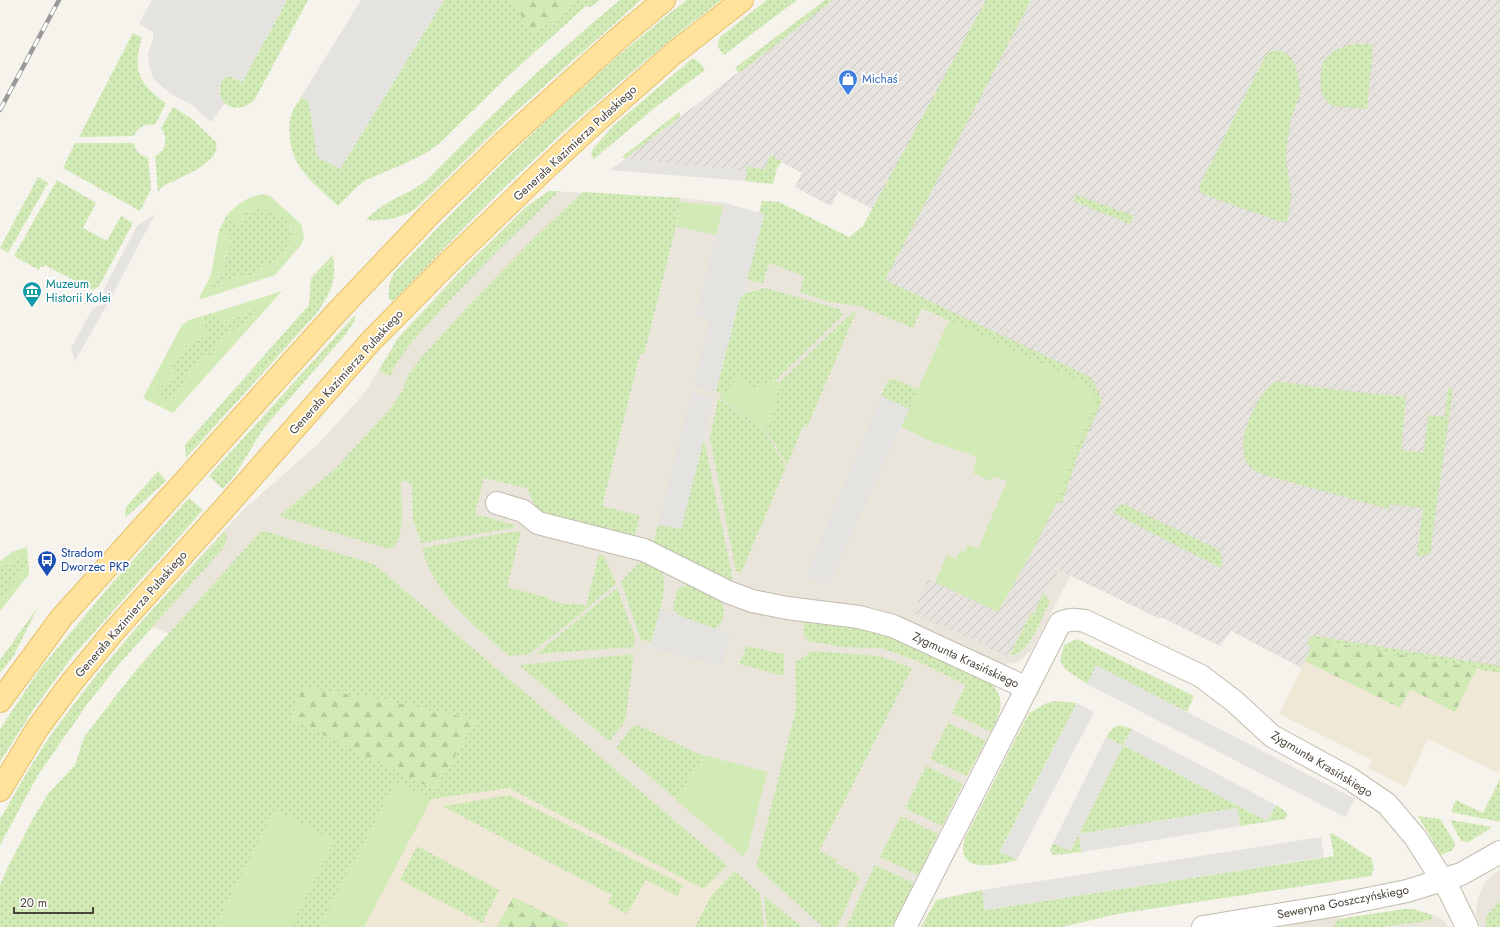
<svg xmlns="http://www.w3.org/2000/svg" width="1500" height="927" viewBox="0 0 1500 927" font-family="Jost,sans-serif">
<defs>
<pattern id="industrial-furrows" width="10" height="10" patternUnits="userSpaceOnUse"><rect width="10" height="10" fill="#e6e2dd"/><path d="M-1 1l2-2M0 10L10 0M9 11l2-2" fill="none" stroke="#c7c3be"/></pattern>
<pattern id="grass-dots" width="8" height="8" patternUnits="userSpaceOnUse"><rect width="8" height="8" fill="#d2eab5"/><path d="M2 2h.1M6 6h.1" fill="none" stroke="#b6ca9c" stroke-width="1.8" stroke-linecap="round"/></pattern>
<pattern id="forest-firs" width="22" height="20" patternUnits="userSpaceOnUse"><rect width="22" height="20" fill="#d2eab5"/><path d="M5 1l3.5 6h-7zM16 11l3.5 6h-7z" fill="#b6ca9c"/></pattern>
</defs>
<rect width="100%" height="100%" fill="#f6f3ec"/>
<path fill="#eae5da" d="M549 191 680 198 725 203 759 213 762 201 779 202 922 308 1086 384 1030 555 1071 575 1031 651 1018 662 1006 664 995 687 1000 701 1001 708 997 720 967 776 892 927H720L737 893 511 727 301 687 141 622 242 511 318 444 352 407 367 389 398 338 460 272 526 207Z
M1500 869V927H1480L1476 915 1477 900 1484 883Z
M1338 905 1339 919 1412 909 1433 915 1443 920 1449 927H1284L1287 926 1286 913Z"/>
<path fill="url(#industrial-furrows)" d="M833 0H1500V673L1315 640 1302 668 1231 631 1220 646 1161 617 1160 619 1059 570 1044 592 1034 614 1031 613 1009 657 913 612 928 579 998 611 1030 555 1086 384 862 279 873 209 838 191 831 206 795 187 802 173 770 156 766 170 748 166 747 171 625 159Z"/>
<path fill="#efe8d6" d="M1315 640 1500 673V774L1428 739 1405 787 1368 768 1372 760 1279 714Z
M511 727 737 893 720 927H205Z"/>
<path fill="url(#grass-dots)" d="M287 0H308L255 99C236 119 210 102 223 78L229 76 242 82Z
M444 0H510L534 33 580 0H600L591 7 586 6 506 78 441 142 426 153 406 163 366 180 358 186 338 206C317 186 292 169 290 138 289 130 289 121 292 113 294 108 298 102 301 97L309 102 317 156 340 169Z
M620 0H641L513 114 415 209C400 219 384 221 366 220 385 199 408 196 428 179 490 116 552 56 620 0Z
M687 0H721C647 57 576 119 508 184 470 221 433 260 396 298L392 301 389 299C388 289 389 282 394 273 487 177 581 81 687 0Z
M767 0H797L724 55C718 48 716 46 720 37Z
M825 0H833L739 73 735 68Z
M986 0H1031L885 280 1092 378 1102 401 1077 458 1062 503 1058 501 1072 457 1096 402 1086 384 922 308 913 328 860 306 830 302 800 292 804 276 769 263 763 283 747 280 764 215 759 213 762 201 779 202 849 237 863 226Z
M133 33 142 38C132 69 139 85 166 103L155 125C145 123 138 127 134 136L79 137Z
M1360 44 1373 45 1367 109 1333 106C1320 100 1320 86 1321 73 1322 69 1322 65 1324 61 1332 50 1346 44 1360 44Z
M1279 50 1290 56 1296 67 1300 87V95L1291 119 1287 143 1286 160 1291 195 1288 219 1286 222H1282L1202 194 1199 187 1267 53Z
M693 58 699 62 705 70 657 106 594 159 591 154 593 149 613 126Z
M173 107 192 119 216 142C222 164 178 178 163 186L158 192 155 156C167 150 168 138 161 128Z
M679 112 681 116 625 159 622 157Z
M75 143H134C136 151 139 156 148 157L151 189 140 211 63 168Z
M770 155 782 162 777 168 773 184 745 181 747 166 765 170Z
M38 177 48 183 8 253 0 248Z
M57 180 96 203 83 228 107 241 121 216 133 223 99 286 93 290 45 265 43 267 41 266 39 270 14 256Z
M549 191H559C519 230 478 269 440 311 421 332 402 350 390 376L379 371 398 338 460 272 526 207Z
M583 192 680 198 676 226 644 354H640L602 506 640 516 634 538 543 518 532 500 527 488 484 478 475 514 515 525 514 528 421 543 413 519 412 483 401 481C400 497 408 544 389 549L279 516 335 469 389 410 401 393 409 374 421 358 470 304 535 237Z
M1075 195H1077L1134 216 1130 224 1073 201Z
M259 208H263L285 218 289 223 292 239 284 254 257 274 230 279 222 283 215 289H212L210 287 215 280 217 279 231 241 227 234 222 233 219 230 227 215 231 222 243 221 245 212Z
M333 255C337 281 331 293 316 314L186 458 185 445 309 305 311 278Z
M765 288 839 309 843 315 776 380 755 388 748 387 724 395 716 392 740 297 743 296 744 294Z
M258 307 241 327 225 335 210 356 200 360 188 373 185 382 171 402 156 393 159 387 174 376 172 369V363L186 346 207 335 202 316 216 312 221 324Z
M857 310 807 427 803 426 787 465 765 429 775 409 779 383 846 318Z
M355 315V320L346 334 263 429 235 475 223 489 209 476Z
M892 378 918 389 909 409 881 396 887 382Z
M1276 381 1337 390 1406 397 1401 450 1424 453 1428 415 1445 417 1448 388H1453L1430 554 1417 557 1423 508 1390 504 1389 509 1261 474C1256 471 1250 468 1247 463 1234 443 1258 391 1276 381Z
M718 399 763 428 786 467 741 573 736 571 710 438Z
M704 439 733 580 676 557 658 547 654 541 658 525 681 528Z
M158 471 166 481 125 518 126 507Z
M189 498 203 510 72 657 33 710 0 762V729L40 669 114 581Z
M1123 504 1215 548C1222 553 1223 559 1221 568L1113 513 1119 506Z
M225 531 227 537 225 546 121 662 88 703 38 775 0 845V819L2 816C21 783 39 750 62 720 111 653 168 592 225 531Z
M264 531 374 564 727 865 704 889 509 788 431 799 364 927H0V885L7 869 32 820 48 794 75 765 83 740 87 733 136 670 260 532Z
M516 531 521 532 507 587 550 598 549 600 571 605 572 603 586 606 599 554 604 556 616 583 582 613 529 654 509 656C474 625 434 596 422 548Z
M17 556 28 559 29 567 26 568 6 598 0 601V571L5 565 11 562 13 558Z
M640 562C669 565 666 584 661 606 658 618 655 630 651 642L641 640 621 582Z
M685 585H690C705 592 728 595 723 616 722 622 719 626 714 629 704 625 676 618 673 608 673 605 674 602 675 599 676 592 677 588 685 585Z
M617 588 635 637 634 647 536 654Z
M1043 594 1050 601C1043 615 1028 657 1010 655L1031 613 1034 614Z
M38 607 14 655 0 673V660Z
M803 622 866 629 890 636 988 682C1008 697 1000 713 991 732L952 713 966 685 920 662 882 648 841 647 809 641 804 636Z
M1315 636 1500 666V673L1315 640 1312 647 1307 644 1311 637Z
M1077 639 1194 696 1187 712 1097 666 1087 684 1065 669 1060 660 1064 645Z
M747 646 784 654V676L739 664Z
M812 651 879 656 912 668 819 851 837 860 835 863 860 876 837 927H823L756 867 796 710 795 663Z
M634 654 625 722 609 741 519 665Z
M1056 701 1077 703 1000 851 1017 860C997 866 953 874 965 838L1029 713 1047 703Z
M948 723 986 741 967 776 930 759Z
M637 725 699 754 767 772 747 851 743 856 616 748 632 727Z
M1120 725 1132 729 1123 745 1267 821 1276 805 1285 811 1287 815 1285 819 1240 826 1237 808 1079 834 1082 852 1053 855 1050 850 1053 843 1070 851 1123 746 1106 737 1113 728Z
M926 766 963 784 942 826 905 808Z
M1500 779V822L1451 812 1456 800 1483 813Z
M509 795 683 885 677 896 646 880 627 914 608 903 612 895 444 807 445 806Z
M901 816 938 834 918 875 880 857Z
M1418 816 1440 819 1455 843 1453 850 1441 855Z
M1450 820 1492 827 1469 842 1461 841Z
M1332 833 1371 858 1374 868 1371 876 1117 914 1062 927H921L936 900 982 890 985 910 1334 856 1330 835Z
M417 846 499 890 482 923 400 880Z
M875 865 914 883 892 927H846Z
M735 871 760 894 764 927H695L711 896Z
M764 896 802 927H767Z
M1500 900V927H1486V917Z
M1404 909H1412L1433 915 1432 919 1427 921 1382 927H1333L1339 919Z"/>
<path fill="url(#forest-firs)" d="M510 0H580L534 34Z
M1315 640 1477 668 1455 712 1410 689 1400 708 1305 661Z
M301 687 389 701 477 720 434 790 291 719Z
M513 897 568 924 567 927H497Z"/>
<path fill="#d2eab5" d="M264 194 270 196 301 224 304 238 301 245 275 275 202 299 199 298 211 275 219 230 222 233 227 234 231 241 229 249 224 257 226 267 224 270 219 271 217 279 215 280 211 287 212 289H215C227 277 241 277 257 274L262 265C281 264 299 240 288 222 285 217 280 216 275 214 262 208 259 208 245 212L243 221 238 224 231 222 227 215C238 204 248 196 264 194Z
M680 202 723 206 716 235 676 226Z
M282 291 173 413 143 398 182 325 189 320 202 316 207 335 186 346 172 363V369L174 377C170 385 161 383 156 393L171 402 185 382 188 373 200 360 201 356 204 354 206 357 210 356 225 335 241 327 257 308 220 324 216 312Z
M949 320 1086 384 1096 402 1072 457 1058 501 1030 555 998 612 935 582 947 555 956 559 960 551 965 552 968 545 978 549 1007 481 994 476 991 481 973 473 977 457 933 442 901 427Z
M740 373 749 387 755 388 776 380 779 383 775 409 765 429 720 399 722 393 724 395Z
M27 547 28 559 17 556C13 558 13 561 10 563 6 565 3 567 0 571V561L12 552Z
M29 567V574L0 611V601L6 598 7 590 26 568Z
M703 756 767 772 747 851 743 856 676 800Z
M396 781 431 799 364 927H319Z
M275 810 335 841 291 927H215Z"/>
<path fill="#e5e3e0" d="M152 0H287L242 82 229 76 223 78 220 84 219 92 220 97 225 103 211 122 192 105 168 92 153 78 149 65 148 54 153 38V32L139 24Z
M361 0H444L340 169 317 157 309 102 301 97Z
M625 159 747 171 745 181 610 170Z
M725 203 764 214 743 296 740 297 716 392 693 386 710 320 696 316 715 237 718 234Z
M155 214 108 303 75 361 71 348 93 308 108 303 104 289 137 226Z
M692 392 714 398 681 529 658 525Z
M881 396 909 409 828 586 805 577Z
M660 609 731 634 722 666 650 648Z
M1096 665 1355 799 1345 817 1087 684Z
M1077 703 1094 712 1017 860 1000 852Z
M1132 729 1276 805 1267 821 1123 745Z
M1106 737 1123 746 1079 834 1237 808 1240 826 1082 852 1078 835 1070 851 1053 843Z
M1321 837 1324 857 985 910 982 890Z"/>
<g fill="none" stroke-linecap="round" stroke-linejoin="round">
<defs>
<path id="minor" d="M497 503 523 511 538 523 644 550 728 592 752 601 787 608 859 617 893 626 1027 688
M905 927 1060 623C1069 619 1075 619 1085 621L1201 676 1234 701 1272 736 1349 778 1387 804 1415 837 1450 892 1467 927
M1203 927 1338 905 1407 891 1461 874 1500 852"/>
<path id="major" d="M0 701 62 617 337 312 432 212 503 143 621 36 664 0
M0 790 37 729 71 683 114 631 222 511 371 341 448 263 548 166 589 128 673 54 742 0"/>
</defs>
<use href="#minor" stroke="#c2bbae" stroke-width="24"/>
<use href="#major" stroke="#e6c16a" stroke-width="24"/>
<use href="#minor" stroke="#fff" stroke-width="22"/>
<use href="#major" stroke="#ffe39c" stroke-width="22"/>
<defs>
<path id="rail" d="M0 110 59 0"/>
</defs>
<use href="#rail" stroke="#9a9a9a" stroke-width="4.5"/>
<use href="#rail" stroke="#fff" stroke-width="3" stroke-dasharray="9" stroke-linecap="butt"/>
</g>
<defs>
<symbol id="shop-pin" viewBox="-11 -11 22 30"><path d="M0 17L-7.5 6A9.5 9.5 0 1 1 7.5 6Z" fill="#3f7fe0" stroke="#fff"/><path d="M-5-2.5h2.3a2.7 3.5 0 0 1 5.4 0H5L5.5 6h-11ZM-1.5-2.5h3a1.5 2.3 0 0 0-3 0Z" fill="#fff"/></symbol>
<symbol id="museum-pin" viewBox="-11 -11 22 30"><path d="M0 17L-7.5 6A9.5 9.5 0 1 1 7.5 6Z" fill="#0f9aa8" stroke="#fff"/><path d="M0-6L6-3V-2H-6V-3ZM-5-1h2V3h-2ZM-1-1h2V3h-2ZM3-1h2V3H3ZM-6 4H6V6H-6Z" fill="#fff"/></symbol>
<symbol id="bus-pin" viewBox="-11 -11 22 30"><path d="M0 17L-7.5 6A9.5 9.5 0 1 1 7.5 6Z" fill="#1a4fb4" stroke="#fff"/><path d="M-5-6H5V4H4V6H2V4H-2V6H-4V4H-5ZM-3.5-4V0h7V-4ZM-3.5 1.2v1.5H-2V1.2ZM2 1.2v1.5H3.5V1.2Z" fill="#fff"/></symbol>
</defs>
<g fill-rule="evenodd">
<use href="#shop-pin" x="837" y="68" width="22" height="30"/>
<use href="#museum-pin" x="21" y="280" width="22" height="30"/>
<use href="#bus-pin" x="36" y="549" width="22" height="30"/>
</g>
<g text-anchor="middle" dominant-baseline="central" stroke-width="3.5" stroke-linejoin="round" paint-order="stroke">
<g font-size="12" fill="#366cbe" stroke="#fff" text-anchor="start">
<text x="862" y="79">Michaś</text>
</g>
<g font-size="12" fill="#4b4439" stroke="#fff">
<text transform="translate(575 143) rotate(-43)">Generała Kazimierza Pułaskiego</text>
<text transform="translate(346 372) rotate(-48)">Generała Kazimierza Pułaskiego</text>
<text transform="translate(131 614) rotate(-49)">Generała Kazimierza Pułaskiego</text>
<text transform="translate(966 660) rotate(25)">Zygmunta Krasińskiego</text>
<text transform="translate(1322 764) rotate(31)">Zygmunta Krasińskiego</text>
<text transform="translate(1343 902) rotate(-11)">Seweryna Goszczyńskiego</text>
</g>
<g font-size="12" fill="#0d838f" stroke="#fff" text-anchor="start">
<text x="46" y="284">Muzeum<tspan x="46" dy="14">Historii Kolei</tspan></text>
</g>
<g font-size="12" fill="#164399" stroke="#fff" text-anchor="start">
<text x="61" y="553">Stradom<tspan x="61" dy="14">Dworzec PKP</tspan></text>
</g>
</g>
<path d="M14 907v6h79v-6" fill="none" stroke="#4b4439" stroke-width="2"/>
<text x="20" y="907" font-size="12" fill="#4b4439" stroke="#ffffff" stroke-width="3" paint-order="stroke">20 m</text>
</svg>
